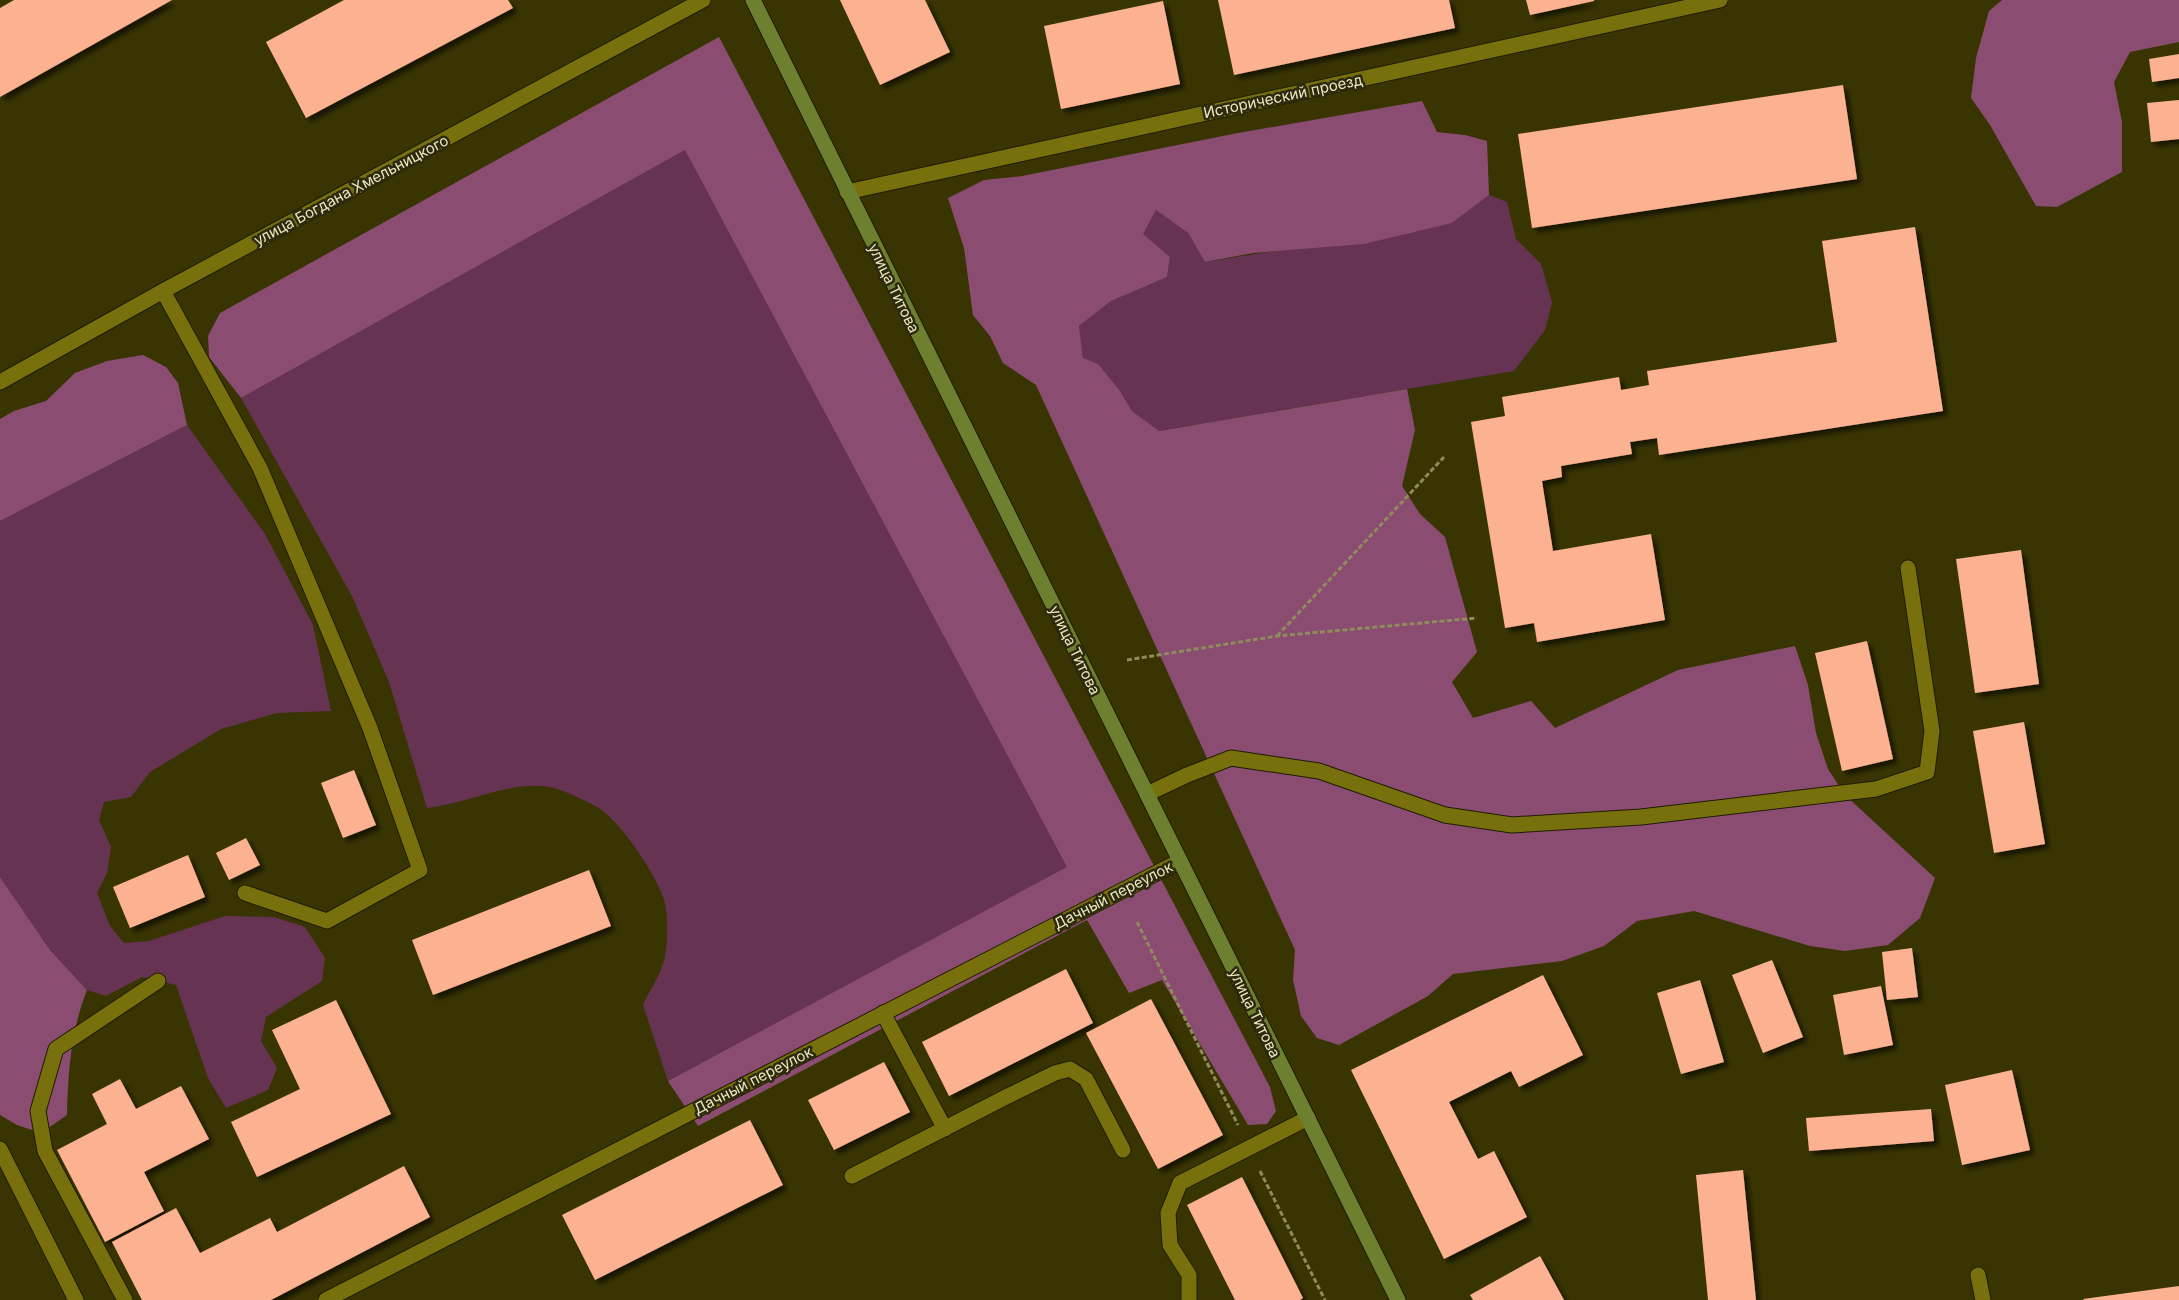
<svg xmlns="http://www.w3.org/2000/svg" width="2179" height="1300" viewBox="0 0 2179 1300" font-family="Inter,sans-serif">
<defs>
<filter id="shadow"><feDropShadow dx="4.5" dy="4.5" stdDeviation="2.5" flood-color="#0009"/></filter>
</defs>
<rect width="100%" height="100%" fill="#393503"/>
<path fill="#673352" d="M685 150 1068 868 668 1081 643 1005C649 991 660 976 664 961 668 944 669 912 663 897 653 870 622 824 599 808 589 802 565 791 554 788 514 778 467 804 427 808L389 682 352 596 241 398Z
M1489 195 1507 202 1516 239 1541 264 1552 302 1545 330 1514 371 1158 431 1132 411 1120 391 1083 358 1079 326 1111 301 1167 277 1170 257 1142 234 1156 210 1188 233 1205 262 1452 223Z
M187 425 265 534 313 625 331 711 277 713 221 729 150 772 131 797 104 802 99 820 111 847 107 873 97 893 110 926 124 943 149 941 225 916 274 917 305 927 325 958 322 981 266 1017 261 1041 277 1068 268 1090 226 1108 208 1078 176 985 142 977 106 996 87 990 50 950 0 877V521Z"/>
<path fill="#8b4c72" d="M2002 0H2179V42L2130 52 2114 82 2122 122V172L2057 207 2036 206 1990 125 1971 98 1976 58 1989 11Z
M719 37 1270 1087 1276 1111 1267 1124 1248 1125 1162 980 1129 993 1087 920 698 1126 668 1081 1067 867 685 150 241 398 209 357 208 336 220 313Z
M1422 101 1437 132 1465 135 1487 141 1489 195 1452 223 1364 244 1253 253 1205 262 1188 233 1156 210 1143 234 1170 257 1167 277 1111 301 1079 326 1083 358 1098 364 1120 391 1132 411 1159 431 1407 389 1415 430 1402 486 1420 514 1445 537 1477 652 1452 682 1473 718 1531 701 1555 728 1678 670 1795 646 1808 685 1816 733 1828 769 1845 795 1935 878 1920 918 1888 945 1845 951 1810 946 1694 911 1637 921 1604 946 1562 961 1453 974 1428 996 1339 1045 1317 1038 1301 1016 1293 980 1295 950 1036 385 1003 363 990 336 973 315 964 248 948 198 984 180 1022 176 1238 133Z
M143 355 166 367 178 383 187 425 0 521V419L14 411 46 401 75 373 107 361Z
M0 877 50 950 87 990C71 1030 68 1072 67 1115L41 1133 17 1125 0 1115Z"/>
<path fill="#fcb291" filter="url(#shadow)" d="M14 0H172L0 97V8Z
M344 0H508L513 8 306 118 266 42Z
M840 0H925L950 52 880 85Z
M1218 0H1449L1455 28 1234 75Z
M1526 0H1594V1L1530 15Z
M1163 1 1180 84 1061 109 1044 26Z
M2179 54V78L2152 82 2149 59Z
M1843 85 1857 179 1532 228 1518 134Z
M2179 100V139L2151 142 2147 103Z
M1915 227 1943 411 1659 455 1657 438 1630 442 1632 454 1561 466 1562 477 1542 481 1553 551 1651 534 1665 620 1537 642 1534 623 1505 628 1471 422 1505 416 1502 397 1619 377 1621 390 1649 385 1647 371 1837 342 1822 241Z
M2021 550 2039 684 1975 693 1956 559Z
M1867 641 1893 759 1842 771 1815 653Z
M2024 722 2045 844 1994 853 1973 731Z
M354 770 376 825 343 838 321 783Z
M246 838 260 865 229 880 216 853Z
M188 855 205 897 130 928 113 887Z
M589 870 611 926 433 995 412 940Z
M1912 948 1918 997 1887 1000 1882 952Z
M1772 960 1803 1037 1763 1053 1732 975Z
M1066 969 1093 1023 949 1096 922 1042Z
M1543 975 1583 1055 1519 1087 1511 1071 1449 1102 1478 1159 1494 1151 1527 1217 1444 1259 1351 1070Z
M1700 980 1724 1062 1681 1074 1657 993Z
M1881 986 1893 1045 1844 1055 1833 995Z
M1151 999 1223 1135 1158 1169 1086 1033Z
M336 1000 391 1114 257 1177 231 1122 300 1089 272 1030Z
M884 1062 910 1112 834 1150 808 1100Z
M2012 1070 2030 1150 1962 1165 1945 1085Z
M120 1079 136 1109 181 1086 209 1139 144 1172 164 1211 105 1242 57 1150 107 1124 92 1094Z
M1931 1109 1934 1141 1809 1151 1806 1118Z
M750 1120 783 1185 595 1280 562 1215Z
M404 1166 430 1217 271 1300H142L112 1242 176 1208 200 1253 270 1218 277 1232Z
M1743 1170 1756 1300H1708L1696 1175Z
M1242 1177 1303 1298 1300 1300H1235L1187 1205Z
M1540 1256 1564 1300H1473L1470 1295Z
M2179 1286V1300H2084L2083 1299Z"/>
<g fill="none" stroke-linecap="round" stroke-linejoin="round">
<defs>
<path id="service" d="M163 291 260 468 370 728 420 870 327 921 245 893
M1147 794 1187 775 1231 758 1319 771 1445 815 1512 825 1641 817 1876 789 1927 772 1932 731 1908 568
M883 1013 945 1129
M0 1149 76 1300
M852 1176 1006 1097 1055 1073 1070 1069 1086 1079 1123 1150
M1978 1275 1983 1300
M125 1300 45 1151 38 1111 56 1049 158 981
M1189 1300V1275L1170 1245 1168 1213 1180 1183 1308 1118"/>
<path id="minor" d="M847 192 1720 0
M0 382 163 291 703 0
M326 1300 1180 861"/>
<path id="secondary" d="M753 0 1398 1300"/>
</defs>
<use href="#service" stroke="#1e1c02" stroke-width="17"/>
<use href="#minor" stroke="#1e1c02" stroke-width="17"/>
<use href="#secondary" stroke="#1e1c02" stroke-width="17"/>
<path stroke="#8f8b5d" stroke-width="3" stroke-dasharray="5 2.5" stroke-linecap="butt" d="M1277 636 1444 457
M1127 660 1277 636 1477 618
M1137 922 1238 1125
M1260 1171 1325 1300"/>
<use href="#service" stroke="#78700d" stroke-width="15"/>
<use href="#minor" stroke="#78700d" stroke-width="15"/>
<use href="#secondary" stroke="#6c8030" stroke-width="15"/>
</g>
<g text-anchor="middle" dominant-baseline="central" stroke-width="5" stroke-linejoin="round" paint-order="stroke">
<g font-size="15" fill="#e9e6bc" stroke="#2d2a0f">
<text transform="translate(1283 96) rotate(-12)">Исторический проезд</text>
<text transform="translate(351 190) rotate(-28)">улица Богдана Хмельницкого</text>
<text transform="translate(894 288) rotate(64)">улица Титова</text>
<text transform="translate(1075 650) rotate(64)">улица Титова</text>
<text transform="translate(1113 895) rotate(-27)">Дачный переулок</text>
<text transform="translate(1255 1013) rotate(64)">улица Титова</text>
<text transform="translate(753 1080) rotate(-27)">Дачный переулок</text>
</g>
</g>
</svg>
